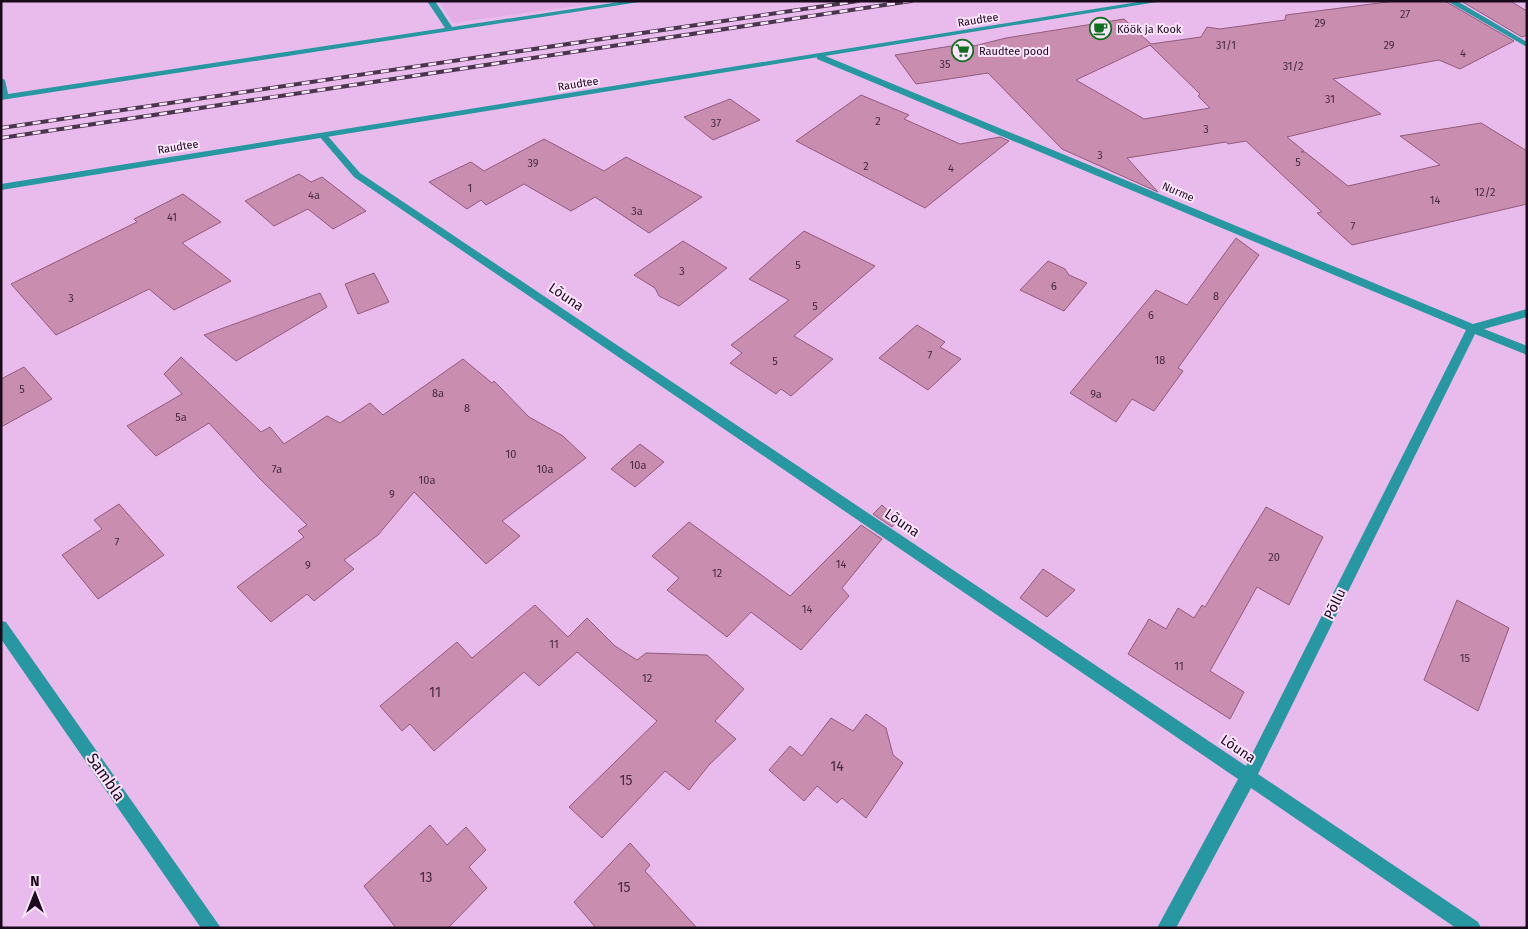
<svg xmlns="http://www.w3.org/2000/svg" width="1528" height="929" viewBox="0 0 1528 929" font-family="'Fira Sans',sans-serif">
<rect width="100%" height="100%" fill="#e9baec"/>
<path fill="#e3aee6" d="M439 1H612L453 23Z"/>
<path fill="#c98daf" stroke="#925a7b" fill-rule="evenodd" d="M1395 1H1445L1514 41 1460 69 1439 60 1333 79 1381 114 1287 137 1304 151 1301 152H1305L1348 186 1440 165 1400 136 1481 123 1527 151V204L1352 245 1317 213 1322 212 1246 141 1228 144 1226 142 1127 158 1158 192 1062 149 988 73 916 84 895 55 970 43 974 46 1006 38 1124 19 1151 44 1201 37 1207 27 1220 29 1285 20 1286 15ZM1150 45 1200 94 1198 96 1210 108 1144 119 1076 80Z
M1461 1H1510L1527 11V35L1522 37Z
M861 95 909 115 904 119 960 144 1000 137 1009 141 925 208 796 141Z
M730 99 760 120 713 140 684 117Z
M544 139 604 171 626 157 702 197 649 233 595 197 571 211 524 184 486 205 481 200 467 209 429 182 471 162 484 171Z
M299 174 311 182 322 177 366 211 333 229 308 209 274 226 245 201Z
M183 194 221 222 182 243 231 281 174 310 149 289 56 335 11 284 137 222 134 219Z
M804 231 875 266 794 336 833 359 791 396 781 389 776 394 730 363 742 353 731 345 789 300 749 279Z
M1236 238 1259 255 1178 368 1183 371 1154 411 1132 399 1116 422 1070 393 1156 290 1187 305Z
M683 241 727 268 679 306 659 296 655 288 634 275Z
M1048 261 1065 269 1069 275 1087 283 1064 311 1020 290Z
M374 273 389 302 358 314 345 284Z
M320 293 327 307 236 361 204 335Z
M917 325 945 342 940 347 961 359 928 390 879 358Z
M181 357 261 432 270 427 284 444 327 416 340 423 370 403 383 415 463 359 492 383 494 381 529 417 563 436 586 458 502 521 520 536 486 564 414 492 378 535 344 560 354 569 314 601 307 594 271 622 237 587 304 537 298 531 307 525 260 479 209 423 156 456 127 426 182 394 164 374Z
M24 367 52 399 1 427V379Z
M640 444 664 462 635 487 611 469Z
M119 504 164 555 98 599 62 555 102 529 94 520Z
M882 505 898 520 892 527 873 514Z
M1266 507 1323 537 1289 605 1257 587 1210 671 1244 692 1230 719 1128 654 1149 619 1166 629 1178 608 1194 618 1202 605 1205 607Z
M689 522 790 596 861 525 882 539 842 588 849 596 801 650 751 612 727 637 667 590 679 578 652 556Z
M1043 569 1075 590 1047 617 1020 598Z
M1457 600 1509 628 1478 711 1424 680Z
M535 605 568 637 587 618 615 646 637 660 646 653 707 655 744 689 715 721 736 739 709 765 689 790 665 771 602 838 569 807 657 721 577 652 539 686 524 672 434 751 410 724 402 731 380 706 457 642 472 658Z
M866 714 886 728 893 755 903 763 866 818 842 798 837 803 817 786 804 801 769 770 790 746 802 756 831 718 853 731Z
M430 825 447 845 466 827 486 850 469 867 487 888 448 928H396L364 886Z
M630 843 650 865 645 871 697 928H596L574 902Z"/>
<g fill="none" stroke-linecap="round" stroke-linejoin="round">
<path fill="#2797a1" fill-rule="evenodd" d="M427 1H435L452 27 626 1H646L1 100V78L5 80 8 94 445 28Z
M1447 1H1457L1527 42V47Z
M817 55H823L1473 324 1527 309V317L1484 329 1527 346V355L1475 334 1258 774 1478 922 1481 928H1456L1251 788 1176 928H1157L1238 779 354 177 319 136 323 133 326 134 360 173 1246 766 1466 330 817 59Z
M1 621 6 622 221 928H201L1 639Z"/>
<path fill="#2797a1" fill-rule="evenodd" d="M1144 1H1163L1 190V184Z"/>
<defs>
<path id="rail" d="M1 128 858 1
M1 138 911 1"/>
</defs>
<use href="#rail" stroke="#4b344d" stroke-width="4"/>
<use href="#rail" stroke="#fde4fe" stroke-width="2.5" stroke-dasharray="8" stroke-linecap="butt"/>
</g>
<defs>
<symbol id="cafe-ring" viewBox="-11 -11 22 22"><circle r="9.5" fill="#fde4fe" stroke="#0f701e" stroke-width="1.5"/><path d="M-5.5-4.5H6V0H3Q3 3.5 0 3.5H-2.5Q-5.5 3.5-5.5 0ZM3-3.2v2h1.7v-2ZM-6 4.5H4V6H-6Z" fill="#0f701e"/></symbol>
<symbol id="supermarket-ring" viewBox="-11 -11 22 22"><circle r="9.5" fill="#fde4fe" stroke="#0f701e" stroke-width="1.5"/><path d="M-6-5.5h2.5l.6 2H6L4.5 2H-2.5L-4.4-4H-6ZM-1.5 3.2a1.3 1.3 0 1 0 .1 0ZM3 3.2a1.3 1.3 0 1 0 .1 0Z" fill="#0f701e"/></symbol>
</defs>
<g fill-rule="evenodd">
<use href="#cafe-ring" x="1088" y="16" width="25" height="25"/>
<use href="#supermarket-ring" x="950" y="38" width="25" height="25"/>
</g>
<g text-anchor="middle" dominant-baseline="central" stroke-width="4" stroke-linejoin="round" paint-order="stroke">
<g font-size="11" fill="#462b41">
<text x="1405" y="14">27</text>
<text x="1320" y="23">29</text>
<text x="1226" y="45">31/1</text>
<text x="1389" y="45">29</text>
<text x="1463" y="53">4</text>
<text x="945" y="64">35</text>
<text x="1293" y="66">31/2</text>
<text x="1330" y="99">31</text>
<text x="878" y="121">2</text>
<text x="716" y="123">37</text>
<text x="1206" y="129">3</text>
<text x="1100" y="155">3</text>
<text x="1298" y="162">5</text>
<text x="533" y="163">39</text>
<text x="866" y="166">2</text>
<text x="951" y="168">4</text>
<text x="470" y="188">1</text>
<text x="1485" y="192">12/2</text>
<text x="314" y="195">4a</text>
<text x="1435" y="200">14</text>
<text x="637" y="211">3a</text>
<text x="172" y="217">41</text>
<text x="1353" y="226">7</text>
<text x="798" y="265">5</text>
<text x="682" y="271">3</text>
<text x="1054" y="286">6</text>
<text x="1216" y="296">8</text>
<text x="71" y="298">3</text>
<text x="815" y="306">5</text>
<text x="1151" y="315">6</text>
<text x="930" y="355">7</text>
<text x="1160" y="360">18</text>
<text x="775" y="361">5</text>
<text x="22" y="389">5</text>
<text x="438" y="393">8a</text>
<text x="1096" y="394">9a</text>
<text x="467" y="408">8</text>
<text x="181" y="417">5a</text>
<text x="511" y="454">10</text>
<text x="638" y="465">10a</text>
<text x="277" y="469">7a</text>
<text x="545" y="469">10a</text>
<text x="427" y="480">10a</text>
<text x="392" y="494">9</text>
<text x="117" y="542">7</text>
<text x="1274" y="557">20</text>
<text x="841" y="564">14</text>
<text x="308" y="565">9</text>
<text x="717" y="573">12</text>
<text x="807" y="609">14</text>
<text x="554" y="644">11</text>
<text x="1465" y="658">15</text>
<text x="1179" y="666">11</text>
<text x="647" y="678">12</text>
</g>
<g font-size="11" fill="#1a0a1c" stroke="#fde4fe">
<text transform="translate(978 20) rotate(-9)">Raudtee</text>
<text transform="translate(578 84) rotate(-9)">Raudtee</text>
<text transform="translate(178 147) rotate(-9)">Raudtee</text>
<text transform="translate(1178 192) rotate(23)">Nurme</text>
</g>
<g font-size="11" fill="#1a0a1c" stroke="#fde4fe" text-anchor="start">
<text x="1117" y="29">Köök ja Kook</text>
<text x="979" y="51">Raudtee pood</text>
</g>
<g font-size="14" fill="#1a0a1c" stroke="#fde4fe">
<text transform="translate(566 297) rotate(34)">Lõuna</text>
<text transform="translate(902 523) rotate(34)">Lõuna</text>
<text transform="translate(1335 604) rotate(-64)">Põllu</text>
<text transform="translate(1238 749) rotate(34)">Lõuna</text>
</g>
<g font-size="14" fill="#462b41">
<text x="435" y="692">11</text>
<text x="837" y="766">14</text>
<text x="626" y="780">15</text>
<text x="426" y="877">13</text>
<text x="624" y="887">15</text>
</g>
<g font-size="16" fill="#1a0a1c" stroke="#fde4fe">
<text transform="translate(106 777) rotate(55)">Sambla</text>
</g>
</g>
<rect width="1528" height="929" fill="none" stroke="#1a0a1c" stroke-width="5"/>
<g transform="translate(35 894)" stroke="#fde4fe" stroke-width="4" paint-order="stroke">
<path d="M0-4L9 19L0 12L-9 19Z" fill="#1a0a1c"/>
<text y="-8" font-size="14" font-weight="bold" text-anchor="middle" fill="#1a0a1c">N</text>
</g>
</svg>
